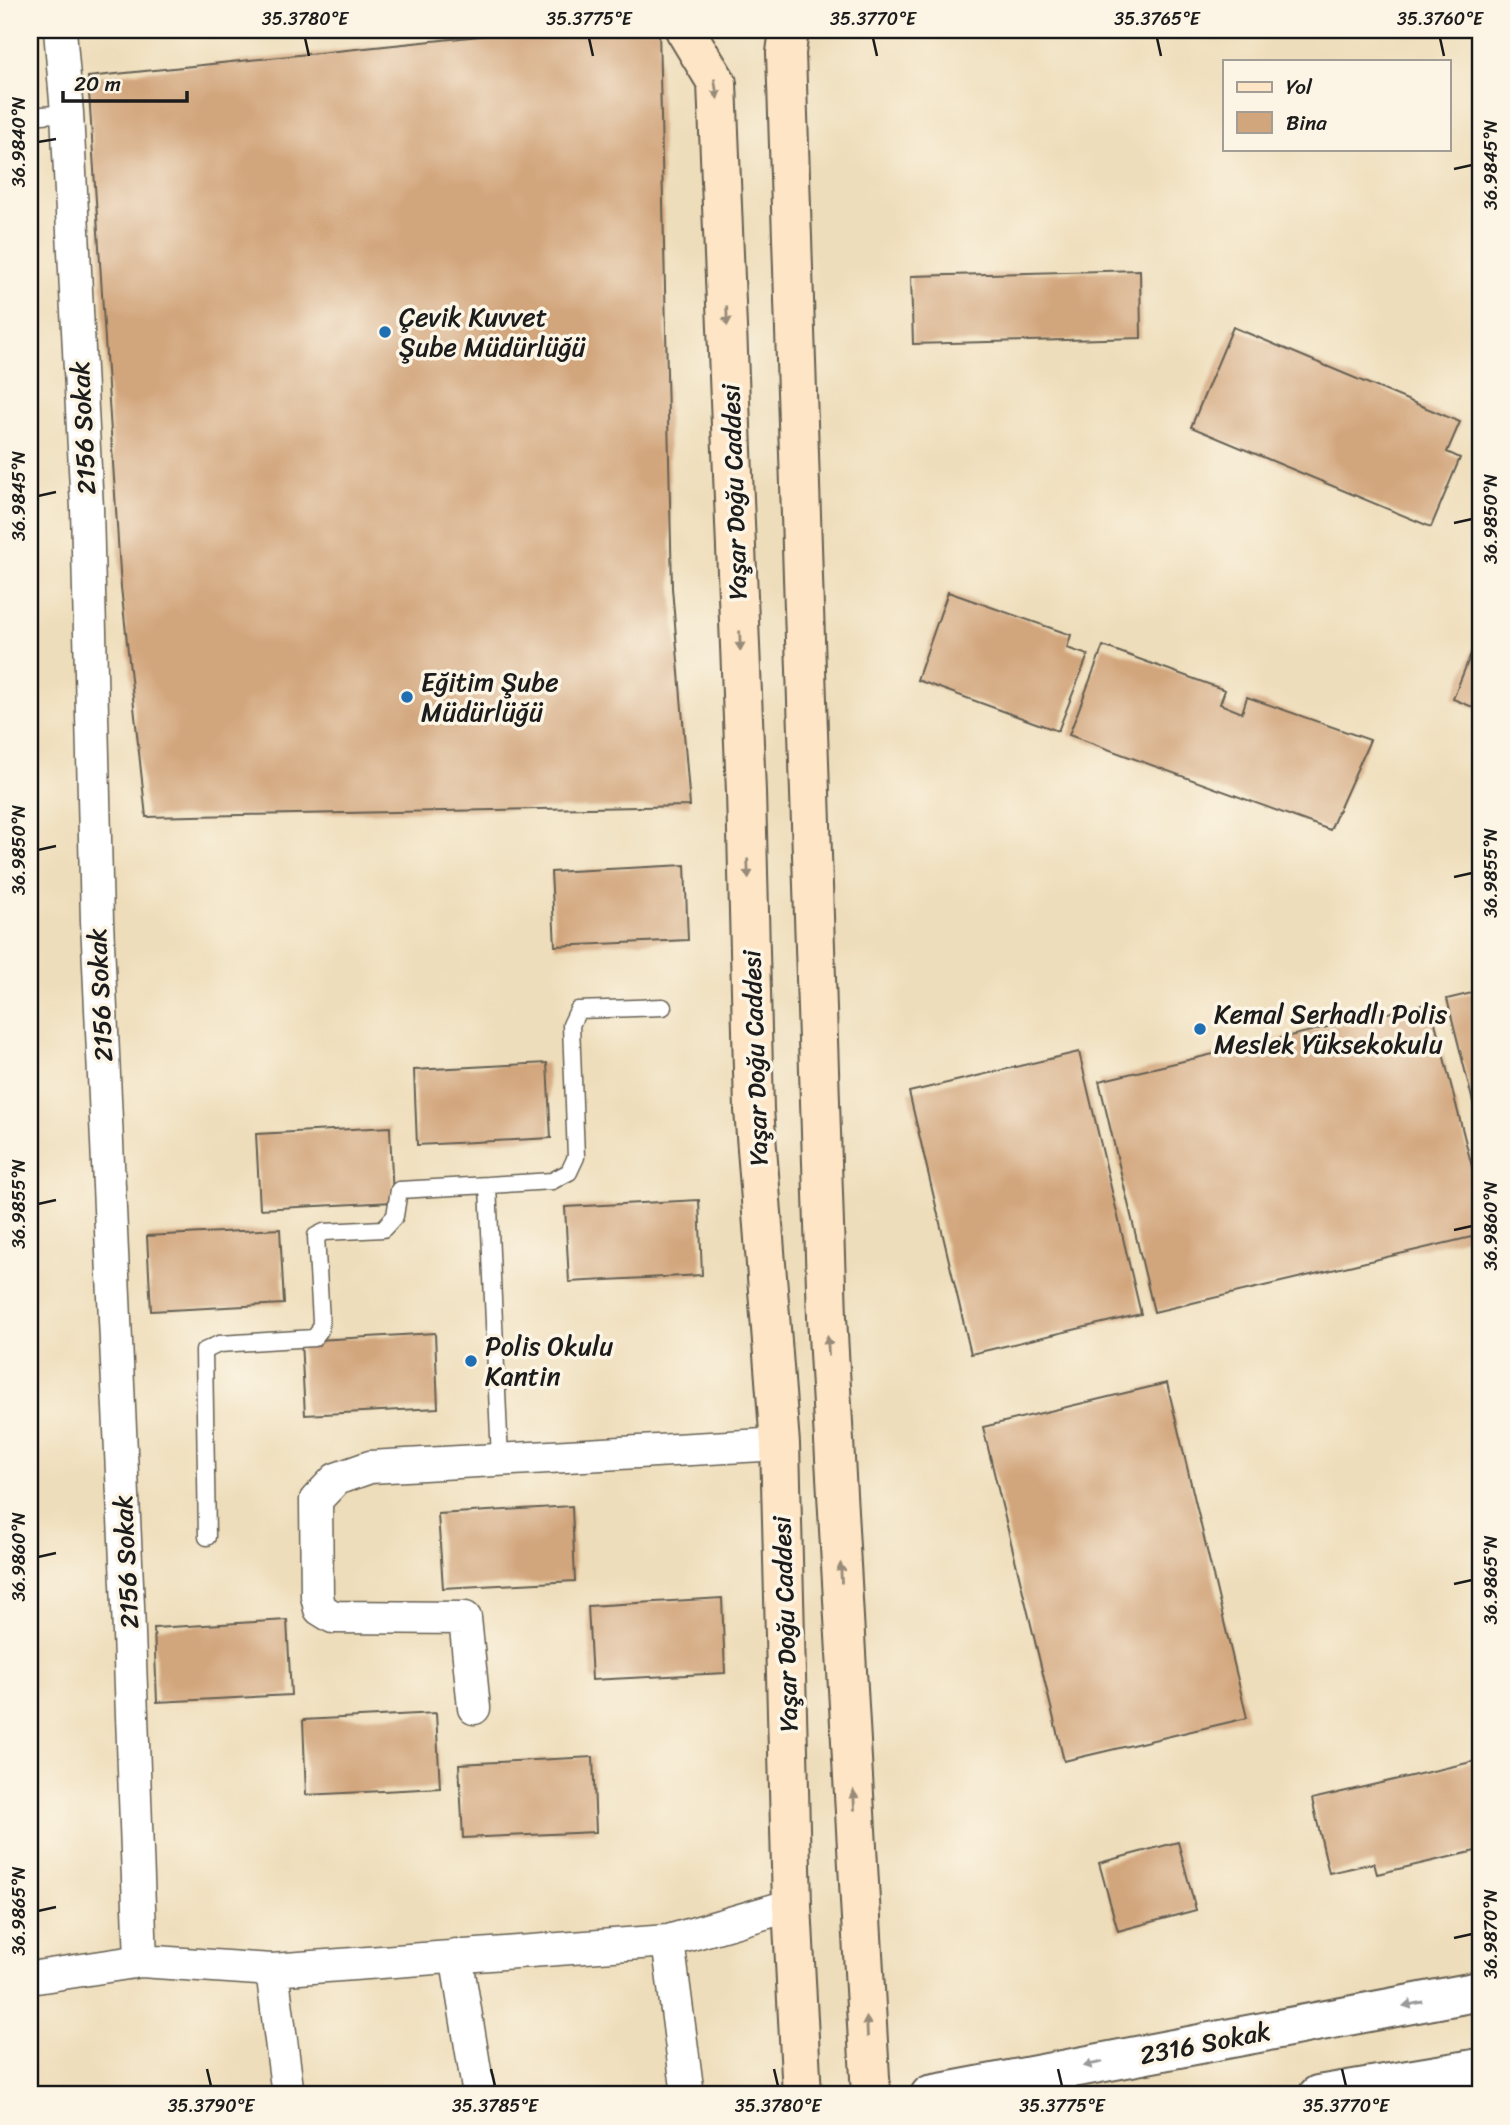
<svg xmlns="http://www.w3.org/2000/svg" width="1510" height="2125" viewBox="0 0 1510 2125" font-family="Sriracha,sans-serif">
<rect width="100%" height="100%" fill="#fcf5e5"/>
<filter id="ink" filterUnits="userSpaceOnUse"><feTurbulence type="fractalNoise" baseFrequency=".0143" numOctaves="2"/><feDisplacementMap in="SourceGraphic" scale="14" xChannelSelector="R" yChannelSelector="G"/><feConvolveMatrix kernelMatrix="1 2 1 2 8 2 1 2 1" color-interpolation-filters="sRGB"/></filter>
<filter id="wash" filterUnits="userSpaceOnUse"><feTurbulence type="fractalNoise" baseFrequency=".00686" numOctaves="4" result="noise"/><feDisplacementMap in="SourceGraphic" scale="28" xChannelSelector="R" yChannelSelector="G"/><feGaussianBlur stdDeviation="1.57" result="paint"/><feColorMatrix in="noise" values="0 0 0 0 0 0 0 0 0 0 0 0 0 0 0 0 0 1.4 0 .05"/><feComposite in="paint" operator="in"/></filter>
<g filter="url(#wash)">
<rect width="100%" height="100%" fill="#eeddba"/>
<g id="blocks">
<path fill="#d2a67d" d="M537 30H659L672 588 690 806 146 817 121 587 88 77Z
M1140 270 1141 338 913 344 911 276Z
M1233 327 1460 422 1447 452 1460 458 1431 527 1191 427Z
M948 592 1071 635 1067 648 1088 655 1058 731 917 680Z
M1480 631V710L1453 699Z
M1103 646 1225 690 1220 704 1242 713 1247 697 1370 740 1330 830 1069 735Z
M685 865 688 940 555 946 551 872Z
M1480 991V1126H1479L1447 999Z
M1430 1003 1480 1198V1235L1154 1312 1099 1081Z
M1079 1052 1141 1314 971 1354 909 1092Z
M547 1063 551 1138 417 1145 414 1070Z
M390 1127 393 1202 260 1209 256 1134Z
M699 1200 702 1275 569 1282 565 1207Z
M280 1229 284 1304 151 1311 147 1236Z
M435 1333 438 1408 305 1415 301 1341Z
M1167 1383 1247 1718 1064 1761 983 1427Z
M572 1506 575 1581 443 1588 438 1514Z
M722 1598 725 1673 592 1680 588 1606Z
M287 1620 291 1695 157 1702 154 1628Z
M436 1713 440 1788 306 1795 303 1720Z
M593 1757 596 1832 463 1838 459 1764Z
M1480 1760V1850L1377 1874 1374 1863 1329 1873 1312 1799Z
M1178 1842 1196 1910 1118 1931 1099 1863Z"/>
</g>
</g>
<g filter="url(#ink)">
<use href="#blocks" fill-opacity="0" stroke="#666053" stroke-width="2"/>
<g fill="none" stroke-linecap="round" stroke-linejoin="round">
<defs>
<path id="service" d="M30 116 67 113
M500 1460 488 1185 552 1181 569 1172 576 1157 571 1025 578 1010 663 1007
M207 1537 204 1351 219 1344 314 1338 320 1330 321 1321 316 1236 324 1232 383 1229 395 1216 399 1190 488 1185"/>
<path id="minor" d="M60 30 67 113 87 508 97 921 128 1606 141 1961
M474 1708 465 1618 333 1617 320 1609 317 1596 316 1500 336 1479 370 1467 780 1444
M668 1941 688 2095
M456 1955 479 2095
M272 1970 288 2095
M30 1978 141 1961 272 1970 668 1941 792 1905"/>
<path id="tertiary" d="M930 2095 1480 1991
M1318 2095 1480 2068"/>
<path id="secondary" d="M685 30 717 83 746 792 754 1110 780 1444 792 1905 802 2095
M789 30 786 53 827 1317 871 2095"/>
</defs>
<use href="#service" stroke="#666053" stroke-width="19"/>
<use href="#minor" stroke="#666053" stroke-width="35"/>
<use href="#tertiary" stroke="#666053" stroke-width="42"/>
<use href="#secondary" stroke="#666053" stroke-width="42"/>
<use href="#service" stroke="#fff" stroke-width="16"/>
<use href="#minor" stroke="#fff" stroke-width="32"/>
<use href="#tertiary" stroke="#fff" stroke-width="38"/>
<use href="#secondary" stroke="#fde5c5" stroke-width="38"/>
</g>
<defs><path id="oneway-solid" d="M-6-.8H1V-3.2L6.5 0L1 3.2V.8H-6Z" transform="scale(1.75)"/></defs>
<g fill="#988b79">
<use href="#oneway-solid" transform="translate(716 89) rotate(81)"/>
<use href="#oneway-solid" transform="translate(727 316) rotate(88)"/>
<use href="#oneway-solid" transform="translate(740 641) rotate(88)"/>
<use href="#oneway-solid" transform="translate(748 869) rotate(88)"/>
<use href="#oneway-solid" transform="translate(828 1346) rotate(-93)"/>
<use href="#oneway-solid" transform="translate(841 1573) rotate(-93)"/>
<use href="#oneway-solid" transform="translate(854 1800) rotate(-93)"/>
<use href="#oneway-solid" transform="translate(867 2027) rotate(-93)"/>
</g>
<g fill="#999">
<use href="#oneway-solid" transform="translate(1413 2004) rotate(169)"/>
<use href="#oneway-solid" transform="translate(1093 2064) rotate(169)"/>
</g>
</g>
<path fill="none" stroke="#1c1c1c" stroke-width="2.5" d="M305 38 309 56M589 38 593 56M873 38 877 56M1157 38 1161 56M1440 38 1444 56M38 142 56 139M1454 169 1472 165M38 496 56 492M1454 523 1472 519M38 850 56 846M1454 877 1472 873M38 1204 56 1200M1454 1230 1472 1226M38 1557 56 1553M1454 1584 1472 1580M38 1911 56 1907M1454 1938 1472 1934M207 2069 211 2086M491 2069 495 2086M774 2069 778 2086M1058 2069 1062 2086M1342 2069 1346 2086"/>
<g fill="#1f6fb2" stroke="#fcf5e5" stroke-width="2.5">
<circle cx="385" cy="332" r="7"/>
<circle cx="407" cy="697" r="7"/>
<circle cx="1200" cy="1029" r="7"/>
<circle cx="471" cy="1361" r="7"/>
</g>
<g text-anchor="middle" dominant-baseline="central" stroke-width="7" stroke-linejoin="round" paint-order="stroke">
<g font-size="26" fill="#1c1c1c" stroke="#fcf5e5" text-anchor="start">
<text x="399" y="317">Çevik Kuvvet<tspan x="399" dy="30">Şube Müdürlüğü</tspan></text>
<text x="421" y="682">Eğitim Şube<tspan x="421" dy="30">Müdürlüğü</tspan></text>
<text x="1214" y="1014">Kemal Serhadlı Polis<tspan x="1214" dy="30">Meslek Yüksekokulu</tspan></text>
<text x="485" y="1346">Polis Okulu<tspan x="485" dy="30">Kantin</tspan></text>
</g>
<g font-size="26" fill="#1c1c1c" stroke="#fcf5e5">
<text transform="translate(83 428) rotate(-93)">2156 Sokak</text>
<text transform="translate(734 492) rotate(-92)">Yaşar Doğu Caddesi</text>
<text transform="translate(100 995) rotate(-93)">2156 Sokak</text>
<text transform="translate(755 1058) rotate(-92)">Yaşar Doğu Caddesi</text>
<text transform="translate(126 1562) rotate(-93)">2156 Sokak</text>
<text transform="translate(785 1624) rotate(-92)">Yaşar Doğu Caddesi</text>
<text transform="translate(1205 2043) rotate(-11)">2316 Sokak</text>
</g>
</g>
<rect width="1510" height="2125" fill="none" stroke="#fcf5e5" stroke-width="77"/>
<rect x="1223" y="60" width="228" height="91" fill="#fcf5e5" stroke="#a29e95" stroke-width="2"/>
<rect x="1237" y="82" width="35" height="10" fill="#fde5c5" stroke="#a29e95" stroke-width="2"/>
<text x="1286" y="94" font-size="21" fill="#1c1c1c">Yol</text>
<rect x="1237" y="112" width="35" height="21" fill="#d2a67d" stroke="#a29e95" stroke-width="2"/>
<text x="1286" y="130" font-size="21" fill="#1c1c1c">Bina</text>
<path d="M63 91v10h124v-10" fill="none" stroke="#1c1c1c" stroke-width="3.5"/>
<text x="74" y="91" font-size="21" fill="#1c1c1c" stroke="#fcf5e5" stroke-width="5" paint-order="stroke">20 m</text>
<rect x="38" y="38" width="1434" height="2048" fill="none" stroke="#1c1c1c" stroke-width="2.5"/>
<g font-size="18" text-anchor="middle" fill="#1c1c1c">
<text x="305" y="25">35.3780°E</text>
<text x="589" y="25">35.3775°E</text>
<text x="873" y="25">35.3770°E</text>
<text x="1157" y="25">35.3765°E</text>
<text x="1440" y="25">35.3760°E</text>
<text transform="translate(19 142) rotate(-90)" y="6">36.9840°N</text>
<text transform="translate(1491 165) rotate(-90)" y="6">36.9845°N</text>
<text transform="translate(19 496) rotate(-90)" y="6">36.9845°N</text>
<text transform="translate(1491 519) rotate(-90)" y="6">36.9850°N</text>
<text transform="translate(19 850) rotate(-90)" y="6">36.9850°N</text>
<text transform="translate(1491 873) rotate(-90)" y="6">36.9855°N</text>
<text transform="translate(19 1204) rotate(-90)" y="6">36.9855°N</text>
<text transform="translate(1491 1226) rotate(-90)" y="6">36.9860°N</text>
<text transform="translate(19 1557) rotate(-90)" y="6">36.9860°N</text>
<text transform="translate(1491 1580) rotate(-90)" y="6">36.9865°N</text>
<text transform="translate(19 1911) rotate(-90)" y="6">36.9865°N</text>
<text transform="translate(1491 1934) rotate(-90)" y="6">36.9870°N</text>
<text x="211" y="2112">35.3790°E</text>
<text x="495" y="2112">35.3785°E</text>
<text x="778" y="2112">35.3780°E</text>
<text x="1062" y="2112">35.3775°E</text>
<text x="1346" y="2112">35.3770°E</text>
</g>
</svg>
